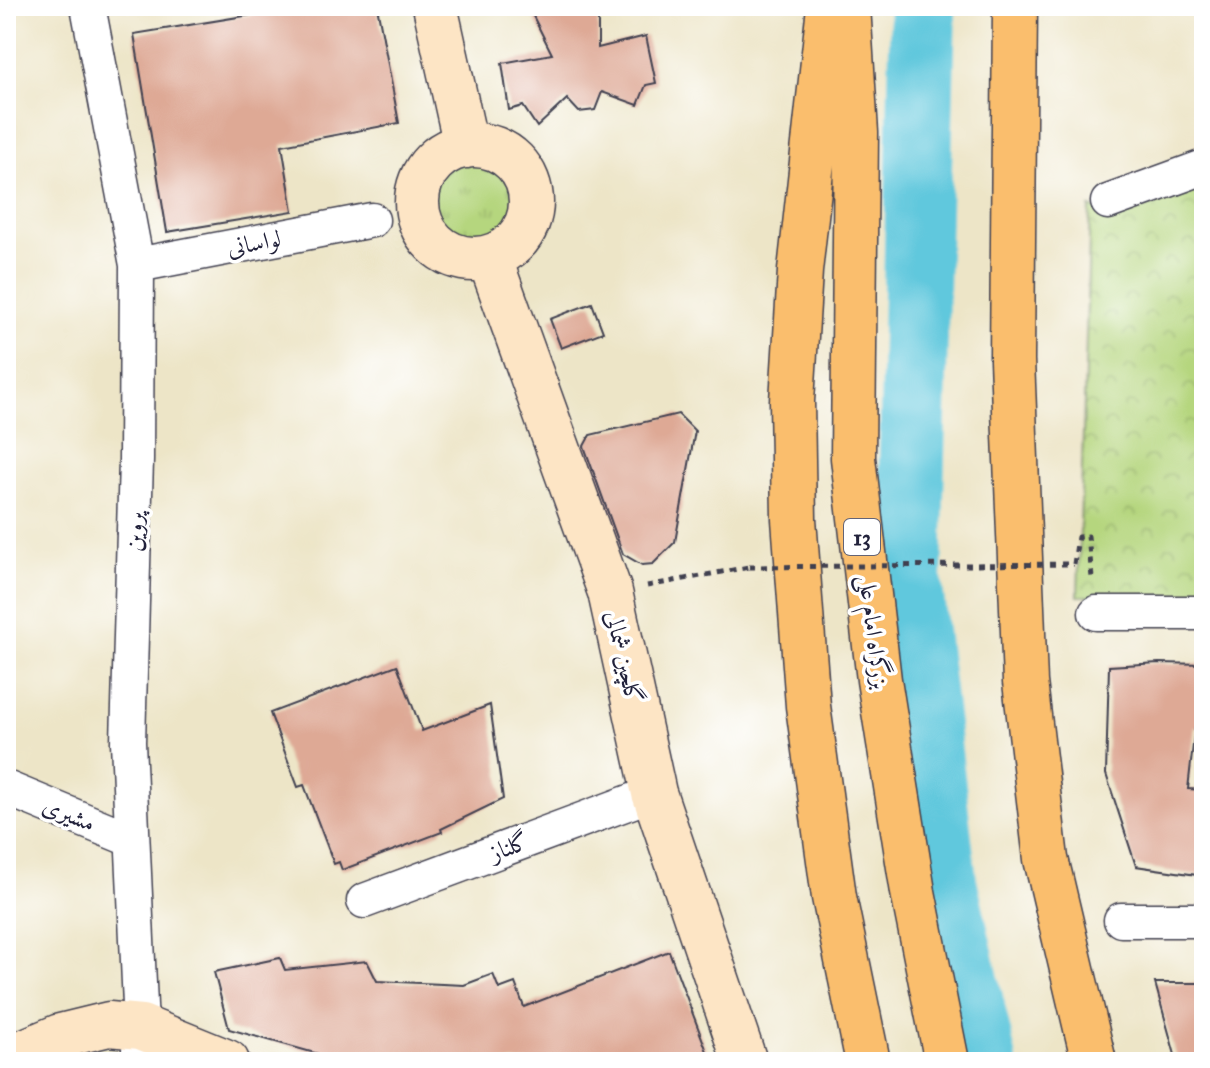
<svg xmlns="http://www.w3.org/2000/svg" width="1210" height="1068" viewBox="0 0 1210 1068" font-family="'IM FELL Great Primer',Amiri,serif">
<defs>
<pattern id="grass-tufts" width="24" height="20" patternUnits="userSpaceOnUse" patternTransform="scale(2)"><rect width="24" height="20" fill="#b5d67e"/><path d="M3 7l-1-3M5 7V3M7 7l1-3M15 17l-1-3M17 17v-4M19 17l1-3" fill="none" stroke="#9bb76e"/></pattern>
<pattern id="park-crowns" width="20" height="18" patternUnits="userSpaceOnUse" patternTransform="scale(2)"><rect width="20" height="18" fill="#b5d67e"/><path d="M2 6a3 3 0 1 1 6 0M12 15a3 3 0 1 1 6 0" fill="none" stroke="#9bb76e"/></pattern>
</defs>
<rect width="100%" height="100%" fill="#fff"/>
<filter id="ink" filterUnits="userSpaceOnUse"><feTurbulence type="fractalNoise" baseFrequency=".0125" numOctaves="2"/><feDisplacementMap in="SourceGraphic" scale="16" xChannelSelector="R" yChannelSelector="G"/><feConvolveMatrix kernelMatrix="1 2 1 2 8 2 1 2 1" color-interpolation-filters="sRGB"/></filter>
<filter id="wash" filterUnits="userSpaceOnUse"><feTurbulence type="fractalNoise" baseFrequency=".006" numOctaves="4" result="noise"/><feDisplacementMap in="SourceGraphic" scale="32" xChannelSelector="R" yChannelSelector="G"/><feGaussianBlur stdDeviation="1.8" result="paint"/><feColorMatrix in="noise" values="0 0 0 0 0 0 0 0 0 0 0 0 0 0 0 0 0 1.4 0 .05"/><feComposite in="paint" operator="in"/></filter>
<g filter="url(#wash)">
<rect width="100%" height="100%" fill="#ede5c7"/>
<path fill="url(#grass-tufts)" stroke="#6c7c5c" stroke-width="2" d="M427 202a47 47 0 1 1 94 0a47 47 0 1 1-94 0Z"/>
<path fill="url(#park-crowns)" stroke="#6c7c5c" stroke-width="2" d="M1204 186V597L1078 596 1090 207 1120 216Z"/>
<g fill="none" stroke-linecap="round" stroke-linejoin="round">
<path stroke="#61c8dd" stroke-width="66" d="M923 6 909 579 944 882 984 1062"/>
</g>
<g id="blocks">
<path fill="#dea995" d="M280 6H377L399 123 282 145 293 211 167 232 134 34 281 10Z
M528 6H598V48L646 36 656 83 646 85 638 105 602 92 595 110 579 112 567 99 537 127 523 106 509 110 502 63 552 54Z
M592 303 603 332 561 348 550 319Z
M678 414 695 431 675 542 653 564 642 565 623 554 584 446 590 435Z
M1159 663 1204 664V730L1195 727 1188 789 1204 790V876L1136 866 1106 774 1109 666Z
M397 665 422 731 490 705 503 799 441 829 442 832 342 870 339 862 334 864 304 785 298 787 270 713Z
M669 951 711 1062H347L229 1029 214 972 280 958 285 970 367 961 377 981 464 985 493 974 499 989 515 983 524 1007Z
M1155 983H1204V1062H1177Z"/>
</g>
</g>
<g filter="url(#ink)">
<use href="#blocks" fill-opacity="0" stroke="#403f50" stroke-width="2"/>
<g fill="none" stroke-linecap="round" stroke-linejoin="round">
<defs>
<path id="minor" d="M88 6 137 265 136 460 128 742 141 1027 138 1062
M1108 202 1204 167
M137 265 372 220
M1096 613H1204
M6 788 132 840
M364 901 654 793
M1121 920H1204"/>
<path id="secondary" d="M435 6 466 146
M417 202a57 57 0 1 1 114 0a57 57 0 1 1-114 0Z
M489 257 610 592 654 793 745 1062
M6 1059 60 1036 109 1024 141 1027 227 1062"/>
<path id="trunk" d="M848 6 856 133 853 458 879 680 913 892 947 1062
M1015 6 1012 360 1025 682 1046 859 1094 1062
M828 16 800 271 792 401 794 519 808 706 834 897 868 1062"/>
</defs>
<use href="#minor" stroke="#403f50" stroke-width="37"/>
<use href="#secondary" stroke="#403f50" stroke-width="47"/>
<use href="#trunk" stroke="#403f50" stroke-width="47"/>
<path stroke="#403f50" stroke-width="5" stroke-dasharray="6 6" stroke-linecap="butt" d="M404 214 418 211
M1074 564 1078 537 1088 536 1092 578
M647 586 749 567"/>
<use href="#minor" stroke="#fff" stroke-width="34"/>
<use href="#secondary" stroke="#fde5c5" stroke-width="44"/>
<use href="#trunk" stroke="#fabe6d" stroke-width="44"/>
<path stroke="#403f50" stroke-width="5" stroke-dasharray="6 6" stroke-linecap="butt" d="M749 567 1074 564"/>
</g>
</g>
<g text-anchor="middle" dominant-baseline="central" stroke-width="7" stroke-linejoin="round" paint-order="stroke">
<rect fill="#fff" stroke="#646476" stroke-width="2" x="844" y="519" width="36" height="36" rx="6"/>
<g font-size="22" font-weight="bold" fill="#22223b">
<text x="862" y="537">13</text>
</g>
<g font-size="24" fill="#22223b" stroke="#fff">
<text transform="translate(254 243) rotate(-11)">لواسانی</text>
<text transform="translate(134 532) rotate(-88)">پروین</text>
<text transform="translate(874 632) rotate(83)">بزرگراه امام علی</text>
<text transform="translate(624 657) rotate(77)">گلچین شمالی</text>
<text transform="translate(69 814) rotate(22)">مشیری</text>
<text transform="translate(509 847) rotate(-20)">گلناز</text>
</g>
</g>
<rect width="1210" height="1068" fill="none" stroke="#fff" stroke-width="32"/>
</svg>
